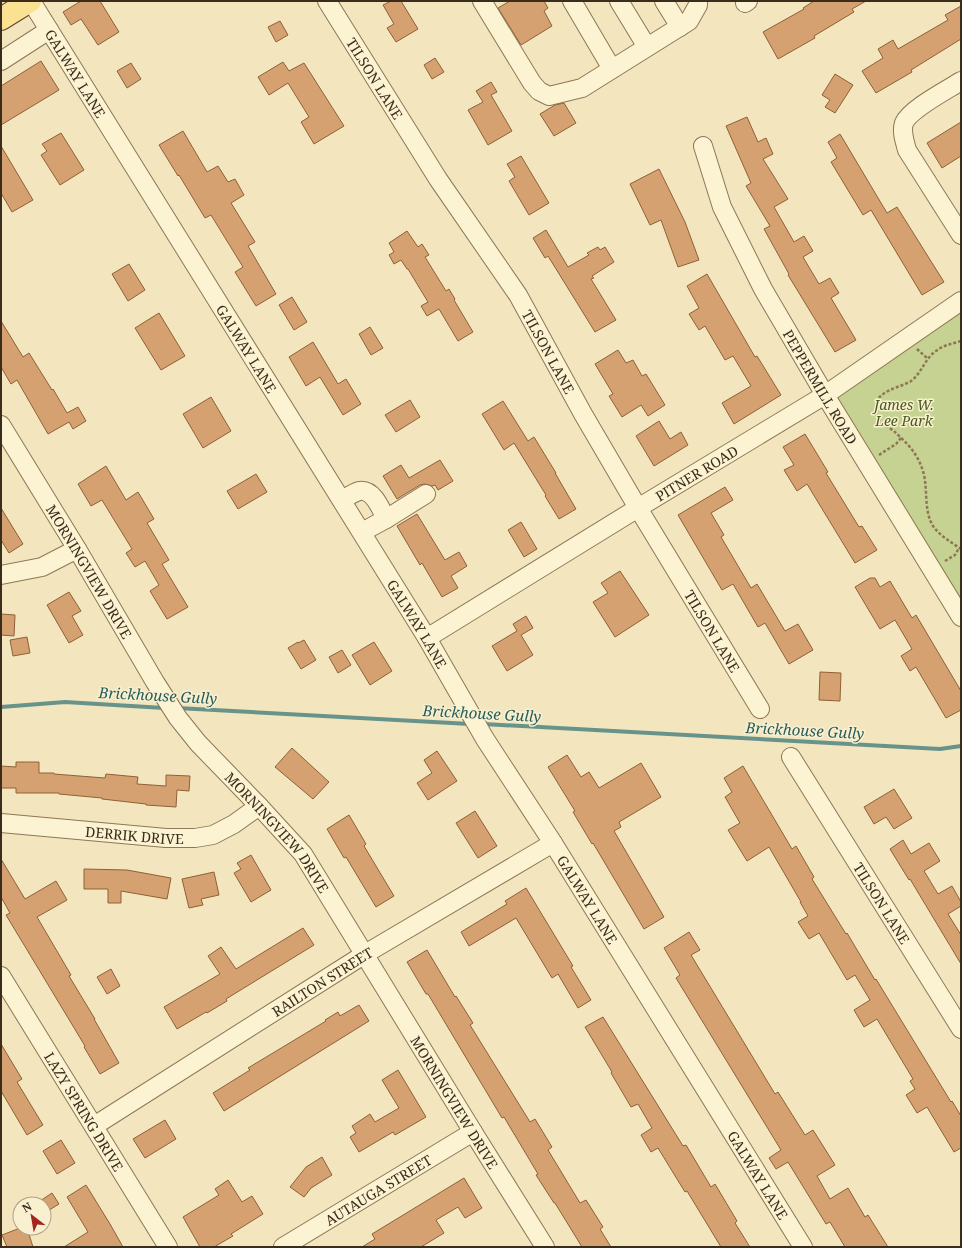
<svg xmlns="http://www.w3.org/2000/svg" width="962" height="1248" viewBox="0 0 962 1248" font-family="'Noto Serif',serif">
<rect width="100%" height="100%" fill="#f3e6bf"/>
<path fill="#c6d291" d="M961 301V617L825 395Z"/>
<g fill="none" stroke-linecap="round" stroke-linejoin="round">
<path stroke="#68938b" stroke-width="4" d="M1 707 65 702 164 708
M177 708 470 724
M483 724 940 749 961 746"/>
</g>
<path fill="#d5a170" stroke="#8f6038" d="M81 1H100L119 32 98 45 81 19 71 25 63 12Z
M391 1H401L418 29 396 42 387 28 394 24 383 5Z
M510 1H544L548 8 544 11 552 26 521 45 498 8Z
M814 1H866L852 9 854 12 814 36 815 38 778 59 763 32 804 9 803 8Z
M961 6V39L911 70 912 72 876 93 862 71 883 58 878 49 893 40 898 49 948 20 945 15Z
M280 21 288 35 276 42 268 27Z
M435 58 444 72 432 79 424 65Z
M41 61 59 90 1 125V86Z
M283 62 289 71 304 63 344 126 314 144 301 122 309 117 288 83 269 95 258 77Z
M131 63 141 79 127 88 117 71Z
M835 74 853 85 835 113 825 107 830 100 822 95Z
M491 82 497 92 491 95 512 131 488 145 468 110 483 102 476 91Z
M564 103 576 123 554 136 540 114 555 105Z
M747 117 758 142 766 138 773 154 763 159 788 199 774 207 794 242 804 236 813 251 803 257 819 284 830 278 839 293 831 298 856 340 835 352 788 275 789 274 764 229 770 226 746 186 751 183 726 126Z
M961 122V156L942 168 927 143Z
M183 131 207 172 218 166 228 182 235 179 244 195 231 203 255 242 248 246 276 294 256 306 235 272 243 267 211 215 205 218 179 175 178 176 159 145Z
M61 133 84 170 60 185 41 155 47 151 42 144Z
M840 134 887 213 897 207 944 282 922 295 871 210 863 215 831 162 837 158 828 142Z
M1 146 33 200 12 212 1 193Z
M521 156 549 203 529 215 509 181 515 177 507 164Z
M659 169 685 222 699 260 678 267 661 220 650 225 630 184Z
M546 230 568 267 589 255 587 253 598 247 600 250 605 247 614 262 592 276 594 278 591 279 616 320 595 332 548 256 545 258 533 238Z
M407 231 418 247 422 244 429 255 425 257 446 291 449 289 455 299 454 300 473 332 458 341 439 309 427 316 421 306 428 302 408 269H407L401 260 394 264 389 255 394 252 389 243Z
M129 264 145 290 128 301 112 274Z
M707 274 755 357 757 356 781 395 734 424 722 403 751 386 733 356 725 360 705 326 699 330 689 314 699 308 687 286Z
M292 297 307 322 294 330 279 305Z
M159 313 185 356 161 370 135 328Z
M1 321 23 357 29 353 52 390 53 389 67 413 78 407 86 421 73 429 69 422 48 434 17 380 11 384 1 367Z
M370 327 383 348 371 355 359 334Z
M313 342 338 384 346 379 361 404 343 415 320 377 306 386 289 357Z
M618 350 626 363 633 360 642 376 646 374 665 405 648 416 641 405 622 417 609 396 613 394 595 364Z
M211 397 231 431 203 448 183 414Z
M410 400 420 417 396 432 385 415Z
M503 401 528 441 534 437 556 473H555L576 509 559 519 545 496 546 495 514 443 504 450 482 414Z
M659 421 670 439 681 432 688 445 654 466 636 436Z
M805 434 828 472 826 473 859 527 862 526 877 550 855 563 807 484 797 491 784 470 794 465 783 447Z
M440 460 453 481 438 490 435 485 432 486 425 484 420 485 397 499 383 476 401 465 409 478Z
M106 466 126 500 138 492 154 519 147 523 169 560 162 564 188 607 167 619 150 591 159 585 145 561 135 567 126 553 132 549 102 500 91 506 78 484Z
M256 474 267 492 238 509 227 491Z
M725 487 733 500 711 513 724 535 721 537 751 588 757 584 785 631 798 624 813 650 789 664 765 623 758 627 733 584 722 590 678 515Z
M1 508 23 544 9 553 1 540Z
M417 514 445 560 459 552 467 566 451 576 458 588 442 597 422 563 420 565 397 526Z
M521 522 537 549 524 557 508 530Z
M620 571 649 615 615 637 593 602 608 593 601 583Z
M870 578H875L880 587 890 581 912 618 916 615 961 691V710L946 718 916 667 910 671 901 656 912 649 895 620 880 629 855 587Z
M69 592 81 611 72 616 83 635 69 643 47 605Z
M1 614 15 615 14 636 1 635Z
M526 616 533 628 521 635 533 655 507 671 492 646 517 631 513 624Z
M27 637 30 653 13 656 10 640Z
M304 640 316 660 301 669 288 648 298 642V643Z
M374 642 392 671 370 685 352 655Z
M342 650 351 665 338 673 329 657Z
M820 672 841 673 840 701 819 700Z
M292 748 329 782 313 799 275 767Z
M437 751 457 781 428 800 417 783 432 773 424 760Z
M567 755 581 777 589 772 599 788 641 763 661 797 619 822 621 827 614 831 664 917 644 929 593 843 592 844 573 812 575 811 548 767Z
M16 762H39V773H54V774L105 778 106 774 138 777 137 784 166 786V775L190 776 189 791 177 790 176 807 146 805V804L102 799V798L59 794V793H16V788H1V766L16 767Z
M743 766 792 849 796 846 814 877 812 879 846 934 847 933 875 980 876 979 951 1102 952 1101 961 1116V1148L954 1152 927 1107 917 1113 906 1095 915 1089 910 1081 913 1079 877 1019 864 1027 854 1010 870 1000 855 975 847 980 819 933 809 939 798 922 808 916 800 902H801L769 847 747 861 728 830 740 823 725 797 732 792 724 778Z
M894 789 912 818 894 829 886 817 874 824 864 807Z
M475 811 497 846 478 858 456 823Z
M349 815 366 844 364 846 394 896 376 907 346 857 344 858 327 829Z
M903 840 911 854 929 843 940 861 924 871 938 894 952 886 961 902V906L948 914 961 935V964L910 879 909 880 890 849Z
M251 855 271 890 251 902 234 873 241 869 237 863Z
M1 859 25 899 56 881 67 900 37 917 71 975 69 976 95 1019H94L119 1063 100 1074 84 1047 85 1046 6 915 10 913 1 897Z
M84 869 127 870 171 878 167 899 121 891V903H108V889H84Z
M214 872 219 895 201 899 203 905 189 908 182 879Z
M526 888 573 966 571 967 591 1000 578 1008 558 974 552 978 516 918 469 946 461 932 507 904 505 901Z
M303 928 314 945 226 999 227 1001 207 1013 206 1012 177 1029 164 1007 220 974 208 956 221 947 236 969Z
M689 932 700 950 691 955 775 1094 778 1092 805 1135 813 1130 835 1165 817 1176 830 1199 848 1188 865 1217 868 1215 888 1247H845L830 1222 826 1224 788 1162 776 1169 769 1158 781 1150 676 978 680 975 664 948Z
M427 950 455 997 456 996 473 1023 470 1025 530 1122 535 1119 552 1147 548 1150 580 1203 586 1200 603 1227 600 1229 611 1247H582L555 1203H554L536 1175 538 1174 504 1117 502 1118 428 994H426L407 962Z
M111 969 120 986 107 994 97 977Z
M359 1005 369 1021 224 1111 213 1093 250 1070 248 1068 326 1021 325 1020 338 1012 340 1016Z
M603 1017 683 1146 686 1145 711 1187 715 1184 737 1221 735 1223 750 1247H721L687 1191 685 1192 658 1148 651 1152 641 1135 652 1128 638 1104 631 1107 611 1073 612 1072 585 1027Z
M1 1044 22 1079 17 1082 43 1125 27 1135 1 1091Z
M398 1070 426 1117 395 1135 393 1132 359 1152 350 1137 356 1133 352 1126 370 1114 375 1122 399 1108 382 1080Z
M165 1120 176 1139 145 1158 133 1139Z
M61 1140 75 1163 57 1174 43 1151Z
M322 1157 332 1175 311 1188 304 1197 290 1187 306 1167Z
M464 1178 482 1208 465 1218 458 1207 436 1220 444 1233 421 1247H362L375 1239 372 1234Z
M228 1180 242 1202 252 1196 263 1214 231 1234 233 1236 214 1247H200L183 1217 219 1195 215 1189Z
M86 1185 110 1224 123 1247H64L88 1232 67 1197Z
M52 1193 59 1204 46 1212 44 1208V1204H42L40 1201Z
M20 1228H27L33 1247H7L2 1235Z"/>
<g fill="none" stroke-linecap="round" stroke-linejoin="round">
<defs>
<g id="minor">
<path id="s1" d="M31 1 427 638 485 739 553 843 803 1247"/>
<path id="s2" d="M327 1 438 179 518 295 583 414 638 508 760 709"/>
<path d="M482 1 532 83 539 91 549 96 582 88 689 21 698 5V1"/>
<path d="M572 1 612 69"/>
<path d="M619 1 647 47"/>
<path d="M664 1 680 27"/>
<path d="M745 3 748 1"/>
<path d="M1 61 49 30"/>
<path d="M961 81C947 90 910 109 904 123 901 132 905 142 907 150L961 235"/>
<path id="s3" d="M703 146 722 207 763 289 825 395 961 617"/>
<path id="s4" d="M1 425 77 549 155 682 178 718 198 743 259 806 303 854 473 1132 545 1247"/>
<path d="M342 500C347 497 353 493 359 491 373 488 381 509 386 519"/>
<path d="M362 532 386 519 426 494"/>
<path d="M1 575 42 567 77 549"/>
<path id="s5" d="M427 638 638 508 825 395 961 301"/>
<path id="s6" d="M791 757 961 1029"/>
<path id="s7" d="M1 823 166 838H195L213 835 234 824 259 806"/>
<path id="s8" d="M1 976 168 1247"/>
<path id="s9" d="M94 1126 365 954 553 843"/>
<path id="s10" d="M283 1247 473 1132"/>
</g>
<path id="major" d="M1 19 30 1"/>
</defs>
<use href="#minor" stroke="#8d7755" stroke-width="20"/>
<use href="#major" stroke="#5a442a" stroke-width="24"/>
<path stroke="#8d7755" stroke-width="2.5" stroke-dasharray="3 2" stroke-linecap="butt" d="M961 341C952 344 943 345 936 351 925 358 922 373 911 381 900 388 877 390 876 406 874 421 884 424 894 431 900 437 908 444 913 451 919 459 924 471 925 481 927 496 925 513 933 526 940 536 951 542 961 549
M917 349 927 358
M879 455 896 444 901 438
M945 561 955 555 959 548"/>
<use href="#minor" stroke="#fcf3d3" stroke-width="18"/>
<use href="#major" stroke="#fbe192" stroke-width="22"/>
</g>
<g text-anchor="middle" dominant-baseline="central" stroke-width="3" stroke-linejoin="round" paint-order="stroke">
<g font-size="14" fill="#3b2d1b" stroke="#f9f0cf">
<text stroke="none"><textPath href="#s1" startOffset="85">GALWAY LANE</textPath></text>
<text stroke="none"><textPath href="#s2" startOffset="91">TILSON LANE</textPath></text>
<text stroke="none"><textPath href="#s1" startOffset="409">GALWAY LANE</textPath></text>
<text stroke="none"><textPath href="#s2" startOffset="415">TILSON LANE</textPath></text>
<text stroke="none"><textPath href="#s3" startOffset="269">PEPPERMILL ROAD</textPath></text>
<text stroke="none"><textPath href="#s5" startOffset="316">PITNER ROAD</textPath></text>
<text stroke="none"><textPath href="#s4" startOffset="171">MORNINGVIEW DRIVE</textPath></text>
<text stroke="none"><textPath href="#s1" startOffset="733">GALWAY LANE</textPath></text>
<text stroke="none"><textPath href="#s2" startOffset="739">TILSON LANE</textPath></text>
<text stroke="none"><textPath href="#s7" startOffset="134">DERRIK DRIVE</textPath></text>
<text stroke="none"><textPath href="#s4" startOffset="494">MORNINGVIEW DRIVE</textPath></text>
<text stroke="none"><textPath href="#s1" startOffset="1057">GALWAY LANE</textPath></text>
<text stroke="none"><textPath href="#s6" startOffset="172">TILSON LANE</textPath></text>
<text stroke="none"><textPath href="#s9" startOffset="270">RAILTON STREET</textPath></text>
<text stroke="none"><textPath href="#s4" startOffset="818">MORNINGVIEW DRIVE</textPath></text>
<text stroke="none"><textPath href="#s8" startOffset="159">LAZY SPRING DRIVE</textPath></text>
<text stroke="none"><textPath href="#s1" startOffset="1381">GALWAY LANE</textPath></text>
<text stroke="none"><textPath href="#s10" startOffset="111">AUTAUGA STREET</textPath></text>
</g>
<g font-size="14" font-style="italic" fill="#475a1f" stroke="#f9f0cf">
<text x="904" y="404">James W.<tspan x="904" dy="16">Lee Park</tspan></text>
</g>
<g font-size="15" font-style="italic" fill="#295d5d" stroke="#f9f0cf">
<text transform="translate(158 695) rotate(3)">Brickhouse Gully</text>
<text transform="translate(482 713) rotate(3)">Brickhouse Gully</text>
<text transform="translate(805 730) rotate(3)">Brickhouse Gully</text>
</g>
</g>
<rect width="962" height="1248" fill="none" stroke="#3b2d1b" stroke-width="4"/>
<g transform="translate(32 1216) rotate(329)"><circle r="19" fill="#f9f0cf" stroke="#ada287"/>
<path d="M0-3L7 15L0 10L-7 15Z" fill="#a3261e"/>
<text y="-6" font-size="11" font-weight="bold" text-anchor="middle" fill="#3b2d1b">N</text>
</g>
</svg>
